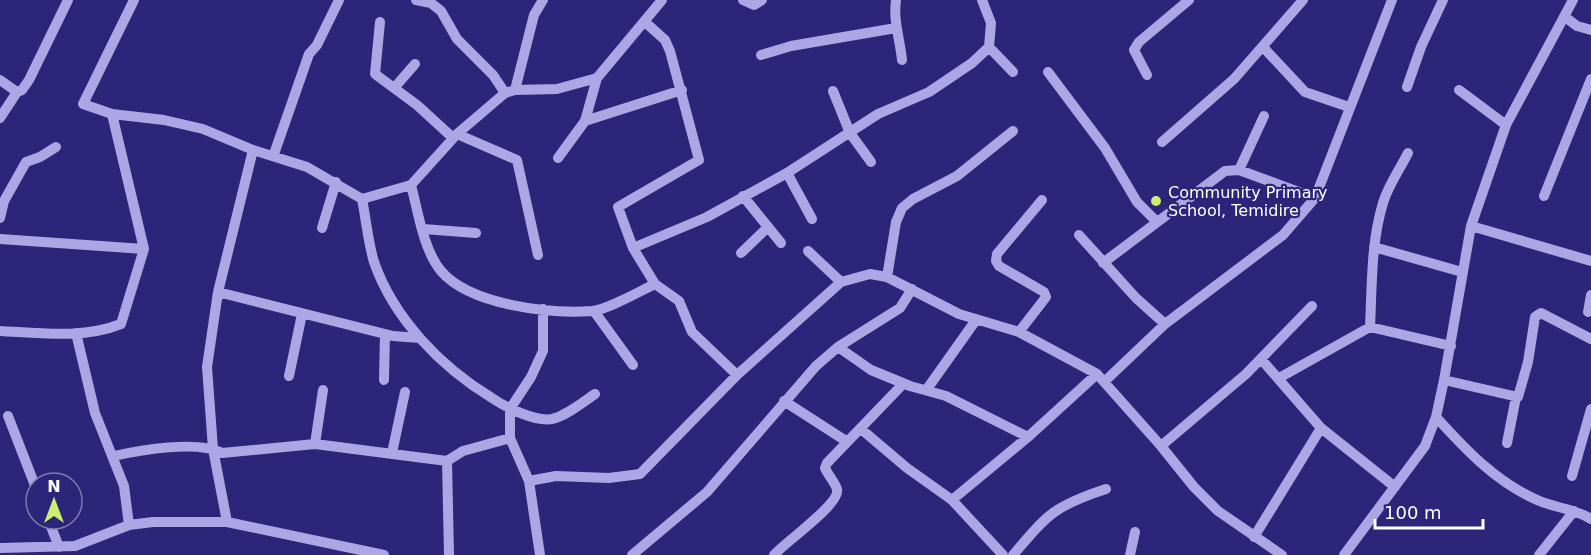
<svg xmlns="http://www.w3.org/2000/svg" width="1591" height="555" viewBox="0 0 1591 555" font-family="'DejaVu Sans',sans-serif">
<rect width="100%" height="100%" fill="#2d2579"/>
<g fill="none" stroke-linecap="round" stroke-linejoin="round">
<path stroke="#aca7e4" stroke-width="10" d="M134 0 83 104 112 114 164 120 203 129 253 150 307 167 362 199 411 185 457 134 505 93 515 90 534 15 543 0
M416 0 431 3 441 11 457 39 493 75 505 93
M743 0 754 5 762 0
M896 0C893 21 900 39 902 60
M982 0 991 23 989 47 1013 72
M1565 17 1577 26 1591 30
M380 22 375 74 417 105 453 138
M645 22 665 40 670 51 699 160 618 207 633 248 655 284 679 301 692 332 737 375
M1263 47 1305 92 1349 107
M761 55 791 46 896 28
M1048 72 1105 148 1137 202 1157 222
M1147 75 1134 50 1139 42 1189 0
M0 80 17 92
M395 87 415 64
M1407 87 1421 47 1443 0
M515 90 557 89 597 78 662 0
M1459 90 1506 125
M833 91 850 133 871 162
M0 118 17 92 22 90 29 80 68 0
M585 121 682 90
M457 134 517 160 538 255
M1162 142 1234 79 1303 0
M274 154 309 54 317 45 339 0
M558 158 585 121 597 78
M1239 170 1315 198
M787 173 812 219
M411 185C418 211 423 249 441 271 470 305 549 314 592 311 609 309 638 292 655 284
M743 196 781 243
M1544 196 1591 79
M362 199C366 219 368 242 374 262 394 319 441 367 492 398 505 407 535 422 552 419 566 416 583 402 595 394
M0 218 4 201 26 162 40 157 56 147
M1471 226 1591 261
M322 228 336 182
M423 229 476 233
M1079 235 1136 298 1165 324
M0 239 144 249
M1374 247 1462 272
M633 248 707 217 787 173 878 114 929 92 972 63 989 47
M808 251 841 282
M741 253 768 227
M1103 263 1225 171 1239 170 1264 116
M887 277 896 222 902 208 913 199 957 176 1013 131
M218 292 393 336 420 338
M594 311 633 365
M1588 312 1591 295
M1370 327C1372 286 1371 242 1383 203 1388 186 1400 169 1408 153
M0 331C39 333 84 339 121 324L144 249 112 114
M1019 332 1046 297 1044 292 999 266 996 261 997 254 1042 200
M76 333 95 413 124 486 129 525
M838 347 871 370 910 386 946 396 1028 437
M1261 359 1321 428 1395 487
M289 376 302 314
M1279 378 1370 327 1451 346
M384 380 385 334
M1444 380 1518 397 1528 362 1535 317 1541 313 1591 339
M1104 382 1165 324 1283 235 1315 198 1392 0
M927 389 976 320
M784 401 846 441
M8 416 36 488
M1436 417C1465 449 1495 481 1535 499 1553 508 1574 508 1591 519
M861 429 907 468 952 500 1003 555
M1507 443 1516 397
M315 444 323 390
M1161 446 1246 374 1312 306
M392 453 405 392
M114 456C140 450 198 440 222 453L315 444 447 461 463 451 510 438
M447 461 449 555
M1572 476 1591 409
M529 481 556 476 609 478 640 474 737 375 841 282 870 274 887 277 959 314 1019 332 1097 374 1161 446 1194 487 1218 511 1282 555
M952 500 1028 437 1097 374
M48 519 59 547
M227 522 213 449 207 367 218 292 253 150
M1254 537 1321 428
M0 548 75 546 129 525 153 522H227L384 555
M540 555 529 481 510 438V409L531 377 543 351V309
M632 555 707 492 816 366 838 347 900 308 912 289
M774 555C785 542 841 504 837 489 834 481 828 475 825 468L827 463 903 384
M1013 555C1048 514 1054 506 1106 489
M1130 555 1135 532
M1344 555 1425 446 1436 417 1444 380 1471 226 1506 125 1573 0
M1539 555 1574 511"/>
</g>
<circle fill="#cded6c" stroke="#2d2579" stroke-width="2" cx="1156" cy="201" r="6"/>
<g text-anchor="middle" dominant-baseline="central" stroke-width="4.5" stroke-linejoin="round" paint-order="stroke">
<g font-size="16" fill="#fff" stroke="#2d2579" text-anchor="start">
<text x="1168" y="192">Community Primary<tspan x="1168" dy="18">School, Temidire</tspan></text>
</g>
</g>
<g transform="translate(54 501)"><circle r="28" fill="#2d2579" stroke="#817caf" stroke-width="1.5"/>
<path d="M0-4.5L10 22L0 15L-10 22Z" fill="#cded6c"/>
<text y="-9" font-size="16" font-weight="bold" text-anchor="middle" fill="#ffffff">N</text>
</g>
<path d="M1375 519v9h108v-9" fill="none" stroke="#ffffff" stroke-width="3"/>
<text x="1384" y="519" font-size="18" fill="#ffffff" stroke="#2d2579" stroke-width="4.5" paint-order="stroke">100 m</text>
</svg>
